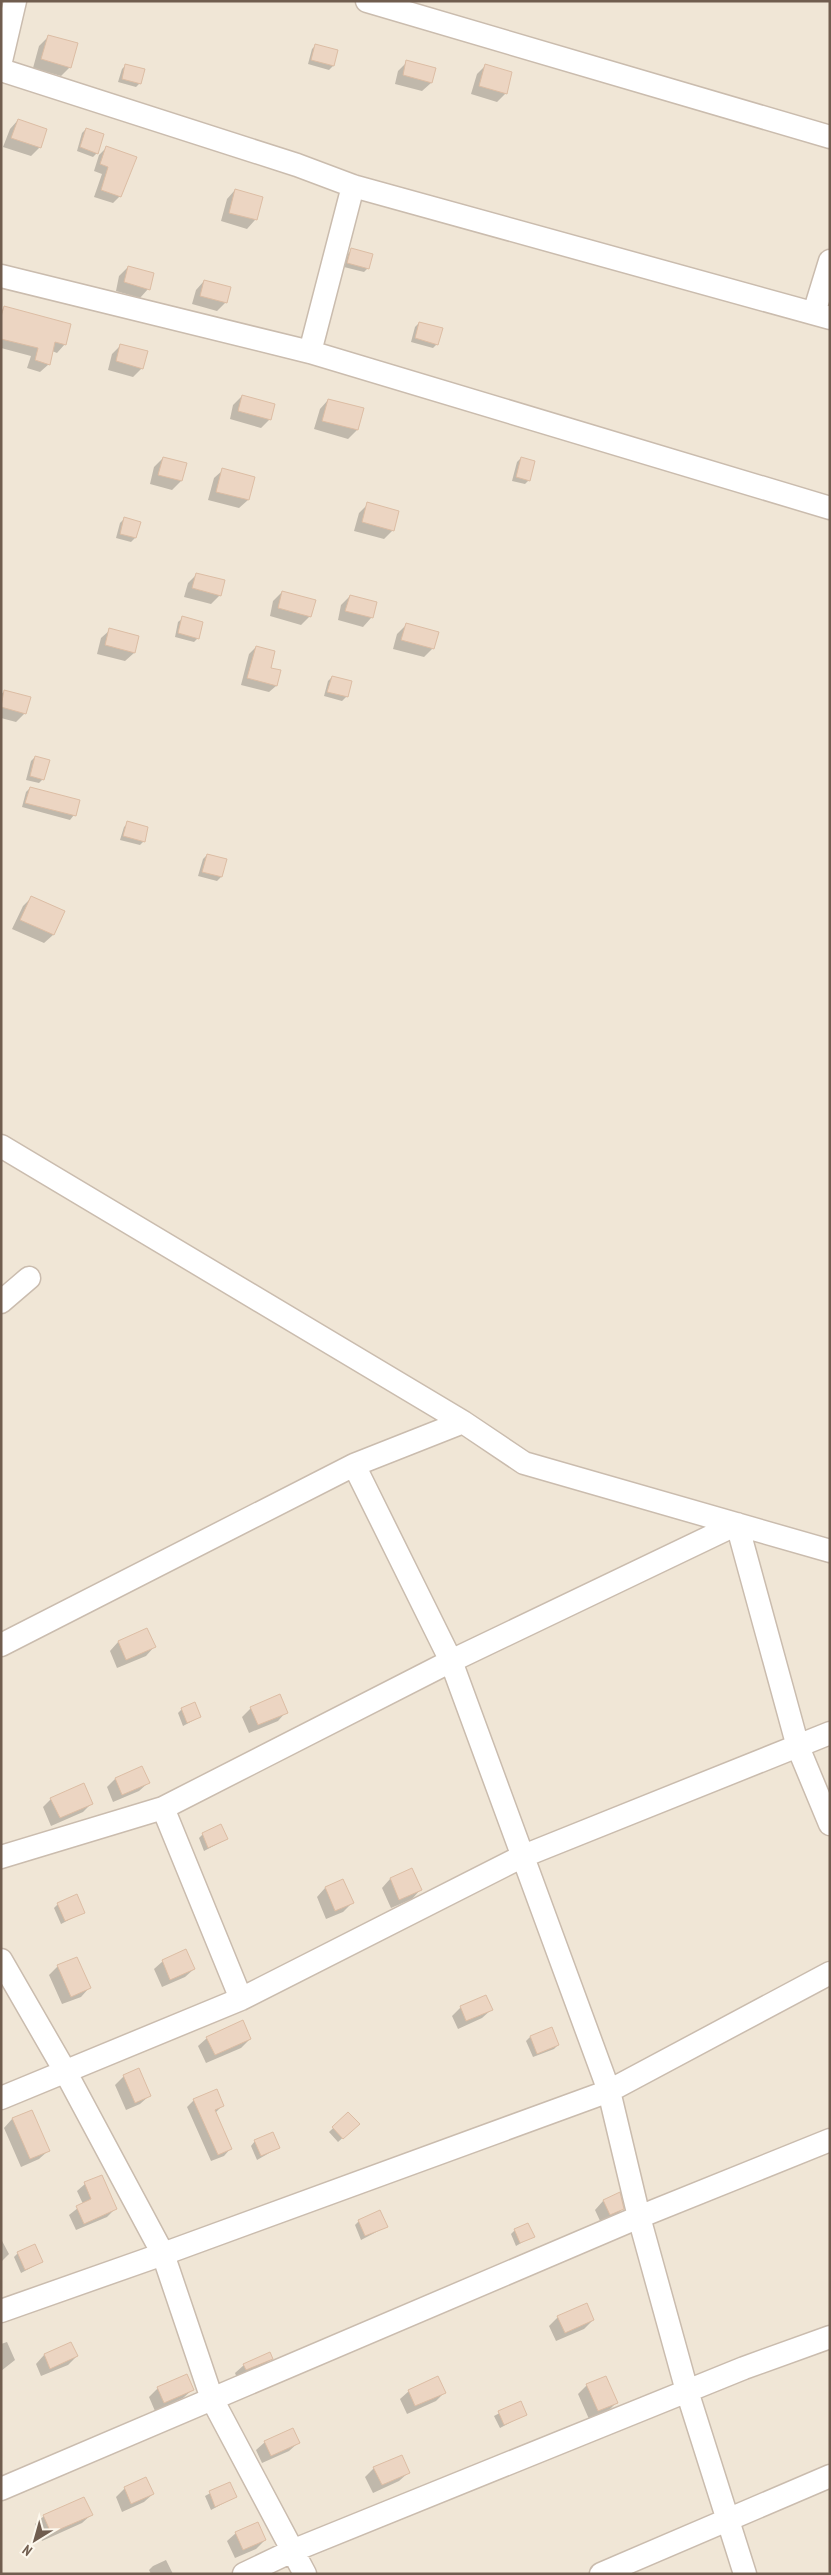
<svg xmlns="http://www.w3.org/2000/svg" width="831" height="2575" viewBox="0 0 831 2575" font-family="'PT Sans Narrow',sans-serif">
<rect width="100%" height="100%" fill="#faf4e7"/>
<path fill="#f0e6d6" d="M1 1H830V2574H1Z"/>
<path fill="#0003" d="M48 37 70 67 61 76 33 68 39 46Z
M316 45 333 66 329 70 308 64 312 49Z
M407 62 431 83 422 91 395 84 398 71Z
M126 65 140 83 136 87 118 82 122 69Z
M485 66 506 93 497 102 471 94 477 74Z
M18 120 40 147 31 156 3 147 10 129Z
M86 129 97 153 93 157 77 151 82 133Z
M106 148 120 196 113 203 94 197 102 174 94 171 99 155Z
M235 190 261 198 255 220 247 229 221 221 227 199Z
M352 249 368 268 364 272 344 267 348 254Z
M128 267 148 289 140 298 116 291 119 276Z
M204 281 226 302 217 311 192 304 196 290Z
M4 308 65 344 57 353 52 351 49 364 40 372 27 368 31 356 1 348V311Z
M419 323 437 344 433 348 411 342 415 327Z
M121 345 142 368 133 377 108 370 112 354Z
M242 396 270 419 261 428 230 419 233 405Z
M328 400 362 409 357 430 348 439 314 429 320 409Z
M163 458 185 464 181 481 172 490 150 484 154 467Z
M521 458 529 480 525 484 512 481 517 462Z
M223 470 248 500 239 508 208 500 214 478Z
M368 504 393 530 384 539 354 531 359 513Z
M124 519 135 538 131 542 116 538 120 523Z
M197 574 220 595 211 604 184 597 188 583Z
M282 592 310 616 301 625 270 616 273 601Z
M350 596 375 603 371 618 363 627 338 620 341 605Z
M183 618 198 638 194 642 175 637 178 622Z
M406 625 433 648 424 657 393 649 397 634Z
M110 630 134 653 125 661 97 654 101 638Z
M256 647 269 669 276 686 269 692 241 685 249 654Z
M332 677 347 696 342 701 324 696 328 681Z
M5 691 25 713 16 722 1 718V694Z
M35 757 43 779 39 783 26 780 31 761Z
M30 788 74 815 70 820 22 807 26 792Z
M128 823 144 841 140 845 120 840 124 827Z
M207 855 221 877 217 881 198 876 203 859Z
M32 897 64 911 53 935 44 943 12 929 23 906Z
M118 1642 154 1647 146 1656 117 1668 110 1651Z
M251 1708 286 1712 278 1721 249 1733 242 1717Z
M182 1709 200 1717 183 1726 178 1713Z
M142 1768 148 1783 139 1791 113 1802 107 1787 115 1779Z
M51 1799 91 1804 83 1812 51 1826 43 1807Z
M203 1834 227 1839 204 1851 199 1838Z
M390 1879 420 1890 412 1899 391 1908 382 1888Z
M342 1881 352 1903 343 1912 326 1919 317 1897 325 1888Z
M58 1904 84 1912 61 1924 54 1908Z
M163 1961 194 1969 185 1977 162 1987 154 1969Z
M58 1966 89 1988 81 1997 62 2004 49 1975Z
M461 2007 491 2010 482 2018 458 2029 452 2016Z
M551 2029 558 2045 554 2049 533 2057 526 2041 530 2037Z
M207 2038 250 2039 241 2048 206 2063 198 2046Z
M124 2076 149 2096 140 2104 126 2110 115 2085Z
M194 2100 222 2106 215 2113 231 2148 224 2156 211 2161 187 2107Z
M31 2111 48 2151 39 2159 21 2167 4 2128 12 2119Z
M348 2114 358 2124 338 2142 329 2132Z
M255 2141 278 2148 257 2160 251 2146Z
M85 2184 115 2209 107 2217 76 2230 69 2215 83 2204 77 2191Z
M619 2194 622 2209 614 2218 601 2223 595 2210 603 2201Z
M359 2221 386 2227 361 2240 355 2225Z
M515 2230 533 2236 516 2246 511 2234Z
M1 2239 9 2254 1 2262Z
M18 2253 42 2262 21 2273 14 2257Z
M586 2305 593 2320 584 2329 556 2341 549 2326 558 2317Z
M7 2342 15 2360 1 2371V2344Z
M71 2343 77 2356 68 2365 41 2376 36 2364 44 2355Z
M271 2359 262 2367 237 2378 235 2373 244 2365Z
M587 2385 617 2402 608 2411 589 2419 578 2394Z
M158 2388 192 2390 183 2398 155 2411 149 2397Z
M409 2391 444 2393 436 2401 407 2414 400 2399Z
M520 2402 525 2415 500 2428 494 2416Z
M265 2442 298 2443 289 2451 262 2463 256 2450Z
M374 2468 408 2473 399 2481 373 2493 365 2477Z
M229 2483 235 2497 211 2510 205 2496Z
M125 2488 153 2494 144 2502 122 2512 116 2497Z
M91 2515 82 2523 42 2541 35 2524 44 2516Z
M236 2533 265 2540 256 2549 235 2558 227 2541Z
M166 2560 173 2574H151L149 2570 153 2566Z"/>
<path fill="#ecd5c2" stroke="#dcbda4" d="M48 35 78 43 71 68 41 59Z
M315 44 338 50 334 66 311 60Z
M406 60 436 68 432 83 403 75Z
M125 64 145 69 141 84 122 79Z
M485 64 512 72 507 94 479 86Z
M18 119 47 129 41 148 11 138Z
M86 128 104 134 98 154 80 147Z
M106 146 137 157 121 197 101 190 108 167 100 164Z
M235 189 263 197 257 220 229 213Z
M351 248 373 254 369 269 347 263Z
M128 266 154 273 150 290 124 282Z
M204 280 231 287 227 303 200 296Z
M4 306 71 324 66 345 55 342 50 365 35 360 38 348 1 339V317Z
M419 322 443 328 438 345 415 338Z
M120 344 148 351 143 369 116 361Z
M242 395 275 404 271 420 238 411Z
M328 399 364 408 358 430 322 421Z
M163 457 187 463 182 481 158 475Z
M521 457 535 461 530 481 516 477Z
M222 468 255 477 249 500 216 492Z
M367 502 399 511 394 531 362 522Z
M124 517 141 522 136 538 120 534Z
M196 573 225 580 221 596 192 588Z
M282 591 316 600 311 617 278 608Z
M350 595 377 602 373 618 345 611Z
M182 616 203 622 199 639 178 633Z
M406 623 439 632 434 649 401 640Z
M109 628 139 636 135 653 105 645Z
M256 646 275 651 271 668 281 670 277 686 247 678Z
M332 676 352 681 348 697 327 692Z
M4 690 31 697 26 714 1 707Z
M35 756 50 760 44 780 30 776Z
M30 787 80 800 76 816 25 803Z
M127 821 148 827 145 842 123 836Z
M207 854 227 859 222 877 202 872Z
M31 896 65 911 54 935 20 920Z
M147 1628 156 1647 126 1660 118 1641Z
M280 1694 288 1713 258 1725 250 1707Z
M195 1702 201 1717 187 1723 181 1708Z
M142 1766 150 1783 122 1795 115 1778Z
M84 1783 93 1804 60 1818 50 1798Z
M221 1824 228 1839 208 1848 202 1833Z
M412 1868 422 1890 399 1900 390 1878Z
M343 1879 354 1903 335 1911 325 1887Z
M77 1894 85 1913 65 1921 57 1903Z
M186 1949 195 1969 170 1980 162 1960Z
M77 1957 91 1988 71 1997 57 1965Z
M486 1995 493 2010 466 2021 460 2006Z
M243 2020 251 2039 215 2055 206 2037Z
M552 2027 559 2045 537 2054 530 2036Z
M139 2068 151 2096 135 2103 123 2075Z
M217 2089 224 2106 215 2110 232 2149 218 2155 193 2099Z
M32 2110 50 2151 30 2159 12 2118Z
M348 2112 360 2124 343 2139 332 2127Z
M273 2132 280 2148 261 2156 254 2140Z
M102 2175 117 2209 84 2224 76 2206 91 2199 84 2182Z
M620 2192 624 2209 610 2215 603 2200Z
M380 2210 388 2227 365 2236 358 2220Z
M528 2223 535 2237 520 2243 514 2229Z
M35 2244 43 2262 25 2270 17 2252Z
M587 2303 594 2320 565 2333 557 2316Z
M71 2342 78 2356 50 2369 44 2354Z
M270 2352 273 2359 246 2370 243 2364Z
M187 2374 194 2390 164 2403 157 2387Z
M438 2376 446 2393 415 2406 408 2390Z
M606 2376 618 2403 598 2411 586 2384Z
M521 2401 527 2415 504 2425 498 2411Z
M293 2428 300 2443 271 2456 264 2441Z
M402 2455 410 2473 382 2485 373 2467Z
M146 2477 154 2494 131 2504 124 2487Z
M230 2482 237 2497 215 2507 209 2491Z
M84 2497 93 2515 51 2533 43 2515Z
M258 2522 266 2540 243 2550 235 2532Z"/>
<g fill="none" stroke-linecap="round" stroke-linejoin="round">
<defs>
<path id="minor" d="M367 1 830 137
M1 61 15 1
M1 70 297 165 353 186 830 318
M1 276 310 352 830 508
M814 313 830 261
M310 352 353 186
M1 1146 463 1422 524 1463 830 1551
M1 1302 29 1278
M463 1422 354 1465 451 1661 609 2091 639 2217 687 2391 745 2574
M1 1645 354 1465
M163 1808 241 1999
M1 1857 163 1808 451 1661 737 1524 798 1747 830 1824
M1 1960 65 2071 163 2254 212 2399 305 2574
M1 2098 241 1999 521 1857 830 1733
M1 2311 163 2254 609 2091 830 1973
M1 2489 639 2217 830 2140
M244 2574 292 2551 744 2368 830 2337
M601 2574 830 2476"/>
</defs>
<use href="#minor" stroke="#cabcae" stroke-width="25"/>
<use href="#minor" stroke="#fff" stroke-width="22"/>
</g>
<rect width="831" height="2575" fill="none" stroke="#705d4f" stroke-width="5"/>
<g transform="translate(35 2540) rotate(217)" stroke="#fdf8ed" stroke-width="4" paint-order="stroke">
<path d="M0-4L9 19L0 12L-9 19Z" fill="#705d4f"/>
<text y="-8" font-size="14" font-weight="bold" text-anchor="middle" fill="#705d4f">N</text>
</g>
</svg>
